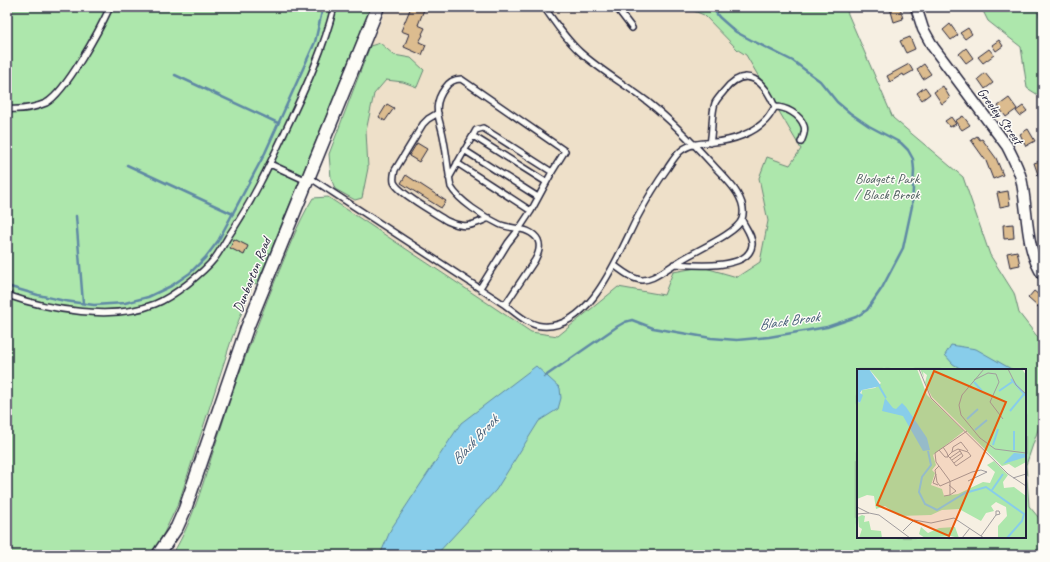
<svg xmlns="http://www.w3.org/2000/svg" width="1050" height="562" viewBox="0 0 1050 562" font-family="Caveat,sans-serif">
<rect width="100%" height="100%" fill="#f6efe2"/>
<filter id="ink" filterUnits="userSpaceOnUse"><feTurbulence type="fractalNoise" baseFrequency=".025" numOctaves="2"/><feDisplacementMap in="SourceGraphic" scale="8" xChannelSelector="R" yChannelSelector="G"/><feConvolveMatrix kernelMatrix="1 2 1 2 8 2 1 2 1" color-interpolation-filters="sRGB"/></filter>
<g filter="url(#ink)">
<path fill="#eee0c9" d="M387 7H684L704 15 738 50 793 82 806 142 790 165 759 178 768 221 760 262 737 277 702 267 664 295 618 287 558 336 531 332 328 197 335 189 355 200 368 168 366 131 374 94 386 80 403 82 417 87 411 58 394 55 380 44 370 46Z"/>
<path fill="#ade7ac" stroke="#688474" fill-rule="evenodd" d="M7 7H371L257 284 253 283 232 338 179 502 164 533 154 550 149 555H7Z
M684 7H845L893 118 963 177 990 255 1014 293 1019 313 1043 344V415L1026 465 1029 506 1043 523V555H172C196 516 205 474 220 431 236 380 255 330 275 281 287 253 297 224 313 198L328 197 531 332 558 336 618 287 664 295 673 272 702 267 737 277 760 262 768 221 759 178 767 157 790 165 801 149 746 55 738 50 704 15ZM858 370H1025V537H858Z
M981 7H1038L1039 15 1043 22V98L1027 88 1021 47 988 21Z
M380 43 394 55 411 58 424 70 417 87 403 82 386 80 374 94 366 131 368 168 362 198 355 200 335 189 331 178 329 154 370 46Z"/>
<path fill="#88cdea" stroke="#5f89a4" d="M951 345 976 349 1013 370H963L953 364 945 355Z
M536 366 560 388 561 398 558 409 539 421 496 490 436 555H380L391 529 461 423Z"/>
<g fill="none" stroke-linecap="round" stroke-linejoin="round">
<path stroke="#5f89a4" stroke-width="2.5" d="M175 75 278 123
M127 165 233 214
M76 216 83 303
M7 286 38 295 65 301 94 305 125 303 148 297 171 286 190 273 205 258 218 241 265 153 315 42 323 7
M544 377 618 326 625 322 632 320 653 328 711 338 737 340 769 337 827 327 856 317 867 310 882 288 903 248 912 206 914 170 913 159 908 150 901 143 869 126 850 113 837 102 820 81 793 61 751 40 736 32 719 17 712 7"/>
</g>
<path fill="#dcbc8f" stroke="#22223b" d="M411 7H425L418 25 425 28 422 34 423 35 419 42 426 45 422 55 404 47 409 34 401 31Z
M896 7H900L903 19 894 22 890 8Z
M950 24 958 35 951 40 943 30Z
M968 28 972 34 965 39 960 33Z
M910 37 915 49 906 53 900 41Z
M999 40 1003 46 996 51 992 45Z
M966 48 973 58 966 63 959 54Z
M989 49 994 55 983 63 978 57Z
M909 64 913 71 904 76 903 74 890 82 887 76Z
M924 64 931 74 923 79 917 69Z
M985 73 993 83 985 89 978 79Z
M943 86 950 98 942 104 934 92Z
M925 87 930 94 922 100 917 93Z
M1009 98 1017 109 1006 117 998 106Z
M387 104 394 108 385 121 379 117Z
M1023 106 1027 111 1020 116 1016 111Z
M963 116 970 125 962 130 955 121Z
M951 117 956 124 950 127 945 121Z
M1028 129 1035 141 1026 146 1020 134Z
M977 136 980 140 982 139 996 158 1003 175 993 179 986 161 971 140Z
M417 143 427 149 419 162 409 156Z
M1043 160V186H1042L1034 163Z
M406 175 446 201 441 208 401 183Z
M1008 191 1010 205 1000 207 997 193Z
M1013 224 1014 238 1004 239 1003 225Z
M234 239 248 246 244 255 230 248Z
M1017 251 1020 265 1010 267 1007 253Z
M1034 291 1043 298V301L1038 307 1028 298Z"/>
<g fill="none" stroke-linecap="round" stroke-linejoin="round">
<defs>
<path id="service" d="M544 7C555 23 566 39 580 52 601 71 626 85 648 102 672 121 693 143 713 165 721 174 731 183 737 193 742 201 745 210 742 219 737 234 692 252 678 262 667 268 650 284 637 279 629 277 621 270 614 265
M616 7 632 28
M7 109C20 110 34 108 46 103 66 92 100 29 110 7
M438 113 428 119 423 124 395 170C394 174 393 177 394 182 397 192 436 214 447 221 465 229 471 226 489 218
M473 136 546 182
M710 143C713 130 711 115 715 103 717 99 721 95 724 91 746 63 765 82 775 107
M464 150 538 197
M457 163 531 211
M270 164 307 181
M309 177 505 305C516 313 528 325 542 326 591 330 619 253 637 218 646 201 656 184 667 169 671 163 676 154 682 150 691 143 704 143 714 142 732 141 754 133 766 120 770 116 772 111 775 107 785 107 800 114 804 126 806 131 803 137 801 142
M449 178 476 130 483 128 552 172
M674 264C691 265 749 271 752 245 753 236 745 227 742 220
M480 288 508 243 519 229 531 211 552 172 565 151 461 79C454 79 449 82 445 88 430 108 441 119 444 141 447 156 448 171 451 187 459 201 484 217 499 224 511 230 530 226 538 240 541 247 539 253 535 260L505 305
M7 295C49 310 113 321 155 304 173 297 203 273 215 258 220 251 224 244 228 237 252 202 270 164 288 125 306 87 324 48 334 7"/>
<path id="minor" d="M916 7 923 29 933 47 1007 146C1012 156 1018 167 1021 178 1028 208 1025 250 1043 275"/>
<path id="tertiary" d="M158 555 177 527 185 509 247 328 378 7"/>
</defs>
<use href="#service" stroke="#22223b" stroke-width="8"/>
<use href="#minor" stroke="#22223b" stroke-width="13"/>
<use href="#tertiary" stroke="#22223b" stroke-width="15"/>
<use href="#service" stroke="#fdfcf7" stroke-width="5"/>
<use href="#minor" stroke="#fdfcf7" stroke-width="10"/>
<use href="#tertiary" stroke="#fdfcf7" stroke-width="12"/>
</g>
</g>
<g text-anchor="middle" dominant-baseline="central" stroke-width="3" stroke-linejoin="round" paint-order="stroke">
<g font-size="14" fill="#22223b" stroke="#fdfcf7">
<text transform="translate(1000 116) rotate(54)">Greeley Street</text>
<text transform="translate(252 275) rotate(-68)">Dunbarton Road</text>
</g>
<g font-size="14" fill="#4c5d5d" stroke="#fdfcf7">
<text x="887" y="178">Blodgett Park<tspan x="887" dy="16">/ Black Brook</tspan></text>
</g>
<g font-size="15" font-style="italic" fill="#465e78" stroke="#fdfcf7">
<text transform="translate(789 321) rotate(-8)">Black Brook</text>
<text transform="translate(475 440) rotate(-47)">Black Brook</text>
</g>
</g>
<g transform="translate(857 369)">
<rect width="169" height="169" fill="#f6efe2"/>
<path d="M12 0H60L70 26 107 62 76 86 79 96 75 101 78 104 74 116 85 120 87 127 101 125 126 113 133 114 138 103 130 96 137 92 151 106 146 113 147 119 157 118 169 127V169H141V157L150 147 149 138 139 133 134 137 137 142 129 144 124 152 102 140 85 141 74 146 42 147 28 137 19 140 17 127 10 126 0 130V32L3 34 5 21 18 19 24 14ZM63 0H165L169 6V93L158 99 152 95 145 97 75 28 68 14 70 6 66 3 67 9ZM5 146 8 147 7 153 12 152 14 161 24 162 25 169H2L5 160 2 158 1 148ZM64 158 71 164 82 159 98 158 102 169 94 167 68 169 62 165Z" fill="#ade7ac"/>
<path d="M12 0 24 17 5 21 3 24 6 26 3 34 0 32V1ZM28 29 36 39 39 40 45 34 49 38 70 69 73 81 66 82 46 47 25 42ZM157 84 169 85V88L146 95Z" fill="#88cdea"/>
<path fill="none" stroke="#88cdea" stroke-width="2" d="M154 10 169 27M117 13 125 22M22 17 29 29M142 22 155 13M153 42 167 25M110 50 121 40M118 61 130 51M157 62V81M136 76 141 60M71 82 74 96 65 108 62 123 68 135 80 141 108 124 129 118 167 145 165 152 150 169M135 121 146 105"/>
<path fill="none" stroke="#a19d9f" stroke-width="1" d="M62 0 74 29 151 105 169 117M127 0 105 26 102 36 104 46 123 69 138 80 169 84M151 0 159 16 169 25M117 11 131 4 139 5 142 13 133 33 146 50M82 81 88 88H91V87L95 83 101 80 111 83 114 87 99 97 93 89 91 87 90 84 86 78M95 83 96 78 104 73 111 82M93 89 103 82M95 91 105 84M97 94 106 87 102 80M82 97 78 101 80 113 83 117 115 103 124 101 130 103 111 112M79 105 76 114 81 116M156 109 169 105M92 116 99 122 93 126M87 127 93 126V112L79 93 78 84 110 62M0 138 12 144M0 145 12 144 22 146 53 169M46 162 57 151 74 154 97 149 127 169M124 167 139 146V142H142L143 145 139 146M105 169 113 159"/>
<path fill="#e8590c" fill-opacity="0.15" stroke="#e8590c" stroke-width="2" d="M77 2 149 33 92 167 20 136Z"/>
<rect width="169" height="169" fill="none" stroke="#22223b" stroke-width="2"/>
</g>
<rect width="1050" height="562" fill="none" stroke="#fdfcf7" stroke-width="24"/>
<rect x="12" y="12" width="1026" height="538" fill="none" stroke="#22223b" stroke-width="1.5" filter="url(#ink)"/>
</svg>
